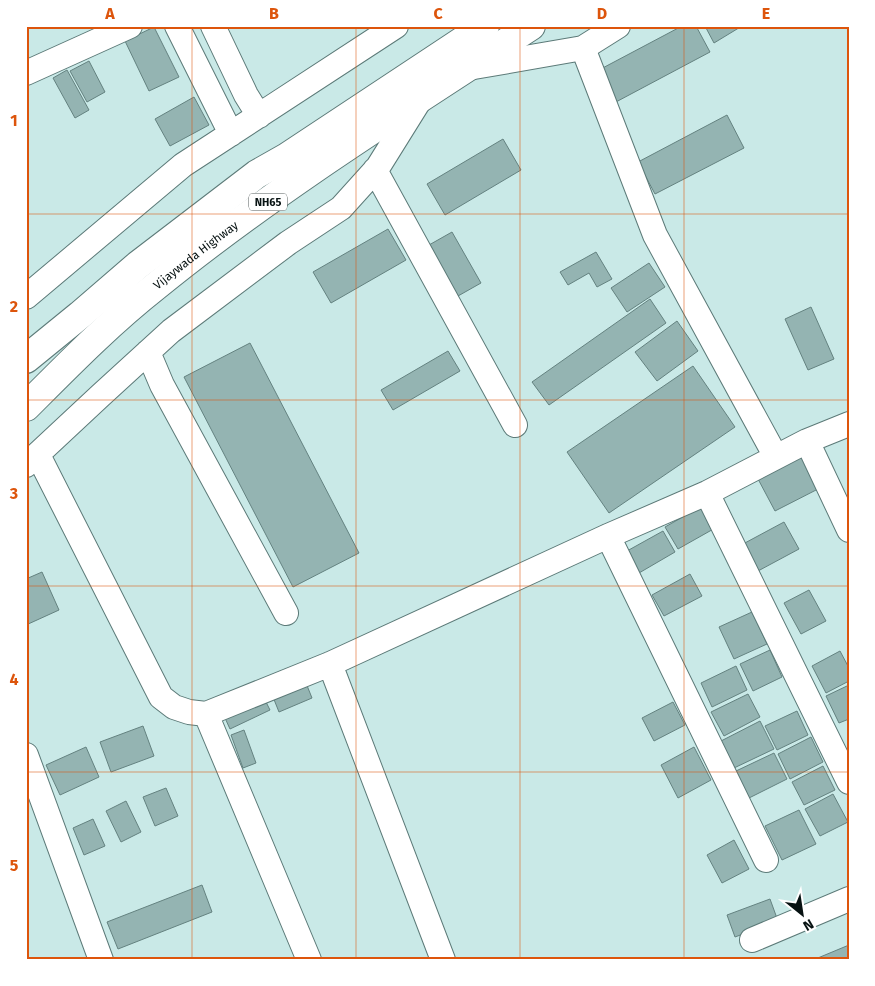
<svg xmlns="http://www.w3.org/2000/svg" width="875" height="986" viewBox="0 0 875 986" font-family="'Fira Sans',sans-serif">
<rect width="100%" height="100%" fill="#c9e9e7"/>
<path fill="#94b4b2" stroke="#648280" d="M682 26H696L710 52 614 103 597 71Z
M705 26H742L714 43Z
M154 27 179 77 149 91 125 41Z
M89 61 105 92 87 102 70 71Z
M67 70 89 110 75 118 53 78Z
M194 97 209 125 170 146 155 119Z
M727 115 744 148 655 194 638 162Z
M503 139 521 170 445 215 427 184Z
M388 229 406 260 331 303 313 272Z
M452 232 481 283 458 296 429 245Z
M596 252 612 279 597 287 589 273 568 285 560 272Z
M649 263 665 287 627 312 611 288Z
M650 299 666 323 549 405 532 382Z
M811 307 834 359 808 370 785 319Z
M677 321 698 351 657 381 635 352Z
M250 343 359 553 293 587 184 377Z
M448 351 460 371 393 410 381 390Z
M693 366 735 427 609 513 567 452Z
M803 455 820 488 775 511 758 479Z
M704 505 717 527 678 549 665 527Z
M784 522 799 549 758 571 743 544Z
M663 531 675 552 639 573 627 551Z
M42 572 59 610 26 625V579Z
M690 574 702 596 664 616 652 595Z
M809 590 826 621 801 634 784 603Z
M752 612 767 644 734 659 719 627Z
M770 650 782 677 753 691 740 664Z
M840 651 849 668V681L826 693 812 666Z
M736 666 747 690 712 707 701 683Z
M306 683 312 698 279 712 273 697Z
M849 685V719L839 723 826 696Z
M748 694 760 717 724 736 711 712Z
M265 700 270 710 230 729 225 718Z
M673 702 685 725 654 741 642 718Z
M797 711 808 735 777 750 765 726Z
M760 721 774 749 734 768 721 741Z
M143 726 154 756 111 772 100 742Z
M244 730 256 763 243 768 231 735Z
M811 737 823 762 790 779 778 754Z
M86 747 99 777 60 795 46 765Z
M694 747 711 780 678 798 661 765Z
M774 753 787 779 749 798 736 771Z
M823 766 835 790 804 805 792 782Z
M166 788 178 816 155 826 143 797Z
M833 794 848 822 820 836 805 809Z
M126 801 141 832 121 842 106 811Z
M799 810 816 844 782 860 765 826Z
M93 819 105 846 84 855 73 828Z
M734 840 749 869 722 883 707 855Z
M202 885 212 912 118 949 107 922Z
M770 899 778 921 735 937 727 915Z
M849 945V960H813Z"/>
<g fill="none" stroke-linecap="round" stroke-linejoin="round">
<defs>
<path id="minor" d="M177 26 231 134
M213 26 246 95 259 116
M583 48 655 235 776 457
M468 68 583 48 618 26
M26 73 130 26
M375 170 515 425
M26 297 183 165 396 26
M148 352 162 385 286 613
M807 441 849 530
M38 455 161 697 174 707 189 712 206 714 330 664 608 536 707 493 807 441 849 424
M26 465 101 395 171 331 288 243 341 208 378 167 421 98
M707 493 849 782
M608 536 766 860
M330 664 443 960
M206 714 309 960
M26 755 101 960
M752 940 849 899"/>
<g id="highway">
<path d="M26 359 80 315 138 265 257 174 287 157 485 26"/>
<path id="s1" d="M26 407C68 365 109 323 156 286 274 190 404 109 531 26"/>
</g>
</defs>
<use href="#minor" stroke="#5c7a78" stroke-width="26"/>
<use href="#highway" stroke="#5c7a78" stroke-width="30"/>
<use href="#minor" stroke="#fff" stroke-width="24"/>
<use href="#highway" stroke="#fff" stroke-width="28"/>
</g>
<path fill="none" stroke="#dd550c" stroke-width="1" stroke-opacity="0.55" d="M192 26V960M356 26V960M520 26V960M684 26V960M26 214H849M26 400H849M26 586H849M26 772H849"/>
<g text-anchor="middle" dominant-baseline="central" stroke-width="4.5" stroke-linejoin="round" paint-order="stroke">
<rect fill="#fff" stroke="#515959" stroke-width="1" x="249" y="193.5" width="38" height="17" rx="4"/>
<g font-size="11" font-weight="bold" fill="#071212">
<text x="268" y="202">NH65</text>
</g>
<g font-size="12" fill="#071212" stroke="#fff">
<text stroke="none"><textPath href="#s1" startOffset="228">Vijaywada Highway</textPath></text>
</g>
</g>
<rect width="875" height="986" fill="none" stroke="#ffffff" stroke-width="55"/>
<g transform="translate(802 914) rotate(150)" stroke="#ffffff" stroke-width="4" paint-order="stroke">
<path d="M0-4L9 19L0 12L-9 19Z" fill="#071212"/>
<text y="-8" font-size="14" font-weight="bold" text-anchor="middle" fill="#071212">N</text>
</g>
<rect x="28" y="28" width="820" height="930" fill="none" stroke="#dd550c" stroke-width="2"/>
<g font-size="16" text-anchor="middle" font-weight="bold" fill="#dd550c">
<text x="110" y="19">A</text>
<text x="274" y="19">B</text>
<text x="438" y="19">C</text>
<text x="602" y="19">D</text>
<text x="766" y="19">E</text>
<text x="14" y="126">1</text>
<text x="14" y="312">2</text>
<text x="14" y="499">3</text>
<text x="14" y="685">4</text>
<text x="14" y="871">5</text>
</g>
</svg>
